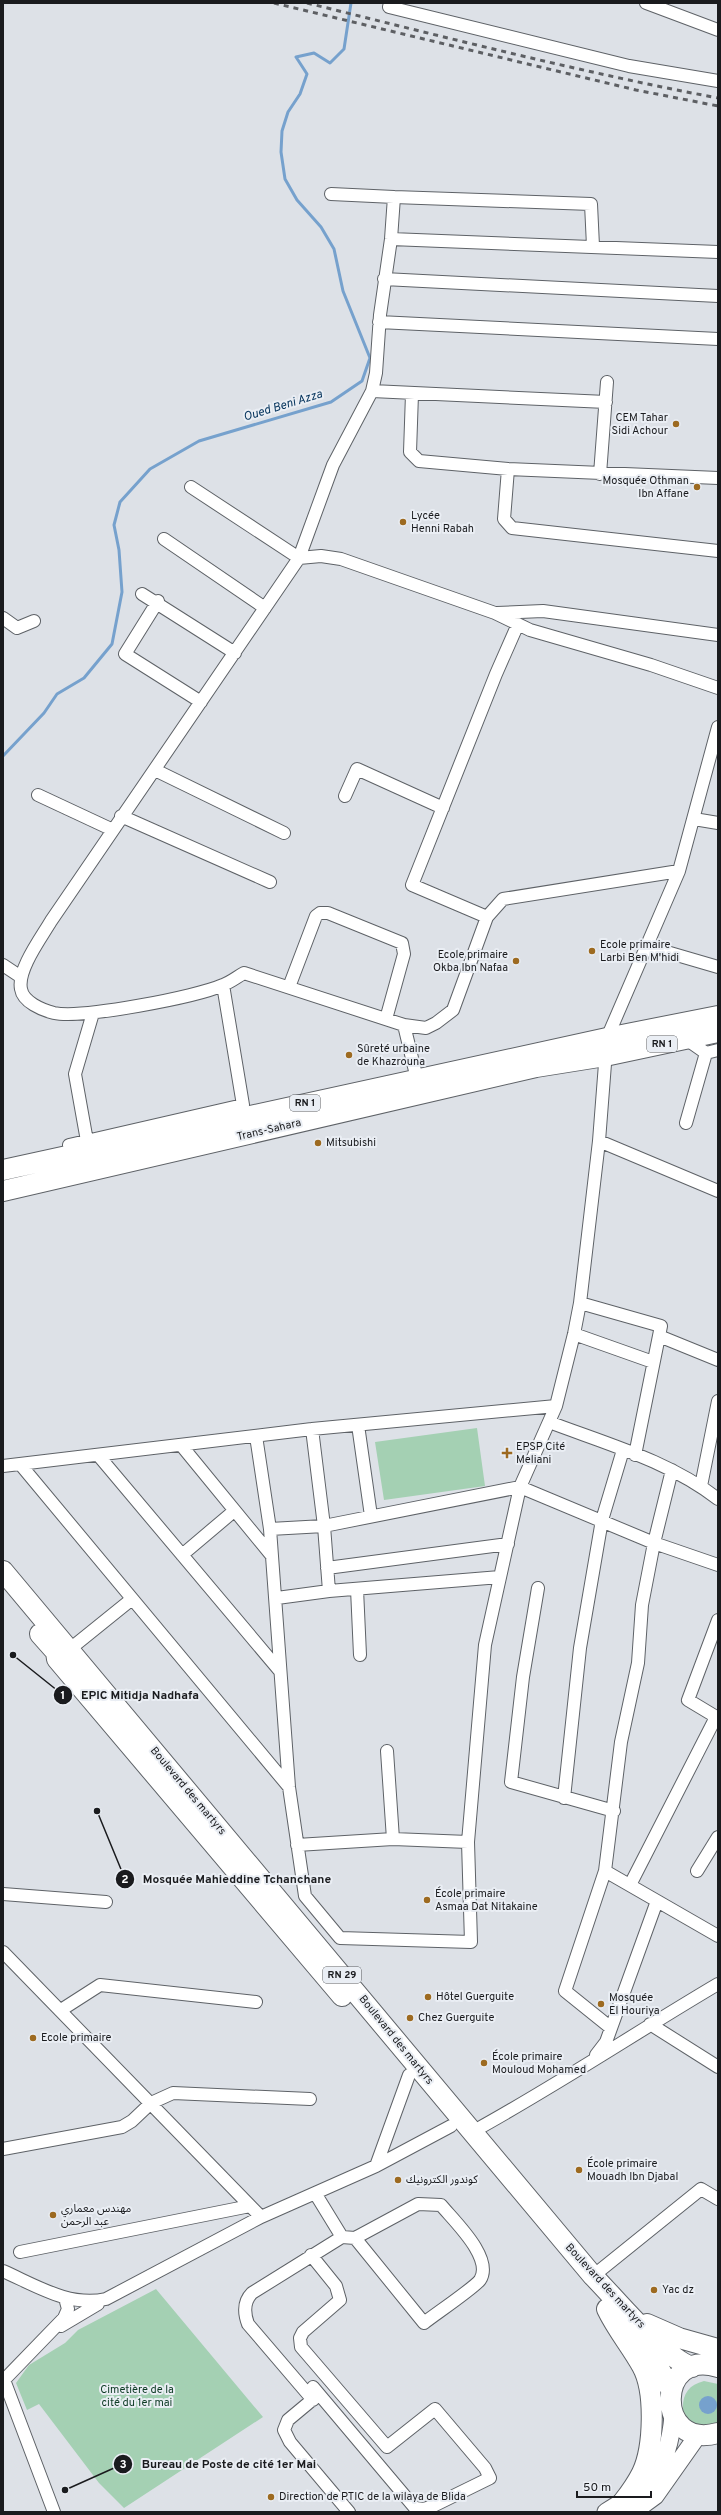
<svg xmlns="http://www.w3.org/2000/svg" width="721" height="2515" viewBox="0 0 721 2515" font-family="Overpass,'Noto Sans Arabic',sans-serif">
<rect width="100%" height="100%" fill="#dde1e7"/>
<path fill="#a4d0b3" d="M477 1428 485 1486 384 1500 375 1442Z
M156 2289 263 2417 124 2508 99 2483 39 2404 27 2410 16 2383 29 2365 65 2343 78 2330Z
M704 2381 718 2384V2427L692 2425 683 2411C682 2395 688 2385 704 2381Z"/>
<path fill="#76a1cd" d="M699 2405a9 9 0 1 1 18 0a9 9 0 1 1-18 0Z"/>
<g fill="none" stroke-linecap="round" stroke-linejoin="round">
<path stroke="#76a1cd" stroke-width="3" d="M3 756 44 713 57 694 84 678 112 644 122 592 119 550 114 525 120 502 150 469 199 441 331 402 362 381 370 358 343 291 334 249 321 227 297 200 285 179 281 152 282 131 288 112 300 94 307 74 296 57 314 53 330 63 344 49 351 3"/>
<defs>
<path id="minor" d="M390 3 389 7 629 66 718 81
M646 3 718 30
M331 194 394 197 391 239 380 315 376 373 372 391 333 465 299 558 51 921C41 938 17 970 21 989 23 1002 42 1010 54 1013 81 1019 196 997 223 985 231 982 237 977 244 973L404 1025 426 1028 436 1023 453 1010 487 917 503 899 679 871
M394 197 591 204 593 246
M391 239 718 252
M384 279 718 296
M379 322 718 339
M372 391 606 402
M412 394 410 452 419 461 508 469 718 478
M508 469 504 519 512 528 718 551
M600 474 607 382
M191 487 299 558 321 556 341 559 495 613 530 630 651 665 718 688
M164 539 265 608
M142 594 235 653
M158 601 125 654 201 702
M497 613 543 611 718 635
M3 618 17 628 34 621
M155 770 284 833
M38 795 113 830
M345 796 357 769 443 808
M121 816 270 882
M694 819 718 823
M487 917 412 885 496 674 518 624
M646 946 718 967
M3 965 21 977
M289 987 316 916 320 913H328L402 943 404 954 386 1019
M404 1025 417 1079
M686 1039 706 1053 718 1050
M686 1123 706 1053
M87 1141 75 1074 93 1013
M599 1141 718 1191
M69 1145 243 1105 223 985
M580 1303 661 1326 635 1455
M574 1334 653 1362
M659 1336 718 1360
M549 1422C607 1444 669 1461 718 1499
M358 1425 371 1516
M256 1436 270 1529 289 1787 305 1896 340 1938
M181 1445 272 1556
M98 1455 279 1670
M20 1464 289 1787
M3 1466 312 1429 556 1406
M701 1486 718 1401
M270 1529 324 1526 312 1429
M182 1555 234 1511
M327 1568 508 1544
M538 1588 523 1677 511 1782 614 1811
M357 1589 360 1655
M329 1591 324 1526 520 1487 654 1543 718 1565
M277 1598 329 1591 500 1577
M718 1620 688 1700 718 1718
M70 1649 132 1599
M387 1751 393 1839
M564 1798 580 1648 602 1520 623 1450
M297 1845 393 1839 468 1842
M605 1871 718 1936
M697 1871 718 1837
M630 1885 716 1717
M3 1894 106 1902
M340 1938 471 1942 468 1842 485 1645 520 1487 556 1406 574 1334 580 1303 599 1141 607 1038 679 871 718 727
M3 1952 261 2217
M61 2010 100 1985 256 2002
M650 2024 718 2067
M611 2028 565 1991 605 1871 621 1742 638 1663 642 1605 654 1543 672 1470
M596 2055 606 2042 657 1901
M472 2132C556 2086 635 2033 718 1984
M3 2149 122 2127 132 2121 151 2103 173 2093 310 2099
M376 2166 409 2075
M315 2193 342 2237
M20 2252 250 2206
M311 2255 336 2286 340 2300 303 2332 300 2338 301 2347 387 2447 435 2409 485 2468 490 2478 433 2506 424 2509 415 2508 313 2387
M3 2271C37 2286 69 2307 106 2299L261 2217 376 2166 451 2126
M593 2276 701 2189 718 2199
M61 2326 98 2304
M318 2395 288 2420 284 2430 290 2442 349 2512
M313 2400 248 2324C244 2313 243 2302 252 2293L342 2237 355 2238 424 2323C434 2315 474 2288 480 2280 494 2258 454 2221 441 2205L418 2204 355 2238
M54 2512 4 2380 64 2318 68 2309 65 2298"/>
<path id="secondary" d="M606 2512C651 2484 668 2471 673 2416
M633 2512 655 2496 698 2435"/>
<path id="trunk" d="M3 1170 607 1038 718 1016
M3 1191 536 1067 605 1056 718 1032
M3 1571 593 2276C616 2299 664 2358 692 2367
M40 1634 56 1652 57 1659 342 1996
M607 2309C617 2330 631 2346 642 2366 656 2391 654 2448 642 2473 637 2483 630 2493 623 2502
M647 2324 679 2338 718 2349
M626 2329 654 2359 671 2390
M718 2367C656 2347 654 2451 718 2433"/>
</defs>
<use href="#minor" stroke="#5e6267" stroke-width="14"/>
<use href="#secondary" stroke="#5e6267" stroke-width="19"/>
<use href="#trunk" stroke="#5e6267" stroke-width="22"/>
<use href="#minor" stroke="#fff" stroke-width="12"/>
<use href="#secondary" stroke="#fff" stroke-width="17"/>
<use href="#trunk" stroke="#fff" stroke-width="20"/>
<path stroke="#5d5f63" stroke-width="3" stroke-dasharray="5 5" stroke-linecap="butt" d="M274 3 636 90 718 106
M307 3C444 37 580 72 718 98"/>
</g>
<g fill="#9d6a20" stroke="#eaeef4" stroke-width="1.5">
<circle cx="676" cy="424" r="4"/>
<circle cx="697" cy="487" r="4"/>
<circle cx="403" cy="522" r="4"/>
<circle cx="592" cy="951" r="4"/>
<circle cx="516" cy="961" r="4"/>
<circle cx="349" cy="1055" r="4"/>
<circle cx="318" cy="1143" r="4"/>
<path d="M505 1447h4v4h4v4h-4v4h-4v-4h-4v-4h4z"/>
<circle cx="427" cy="1900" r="4"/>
<circle cx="428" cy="1997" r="4"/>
<circle cx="601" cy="2004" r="4"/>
<circle cx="410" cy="2018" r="4"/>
<circle cx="33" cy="2038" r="4"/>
<circle cx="484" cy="2063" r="4"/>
<circle cx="579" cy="2170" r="4"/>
<circle cx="398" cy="2180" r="4"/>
<circle cx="53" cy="2215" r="4"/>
<circle cx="654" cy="2290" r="4"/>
<circle cx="271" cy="2497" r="4"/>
</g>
<g text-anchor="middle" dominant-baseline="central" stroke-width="4" stroke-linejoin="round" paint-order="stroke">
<g fill="#eaeef4" stroke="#585a5e" stroke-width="1">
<rect x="647" y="1036" width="30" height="16" rx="3"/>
<rect x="290" y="1095" width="30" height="16" rx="3"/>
<rect x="323" y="1967" width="38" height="16" rx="3"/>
</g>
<g font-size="10" font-weight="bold" fill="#1a1b1e">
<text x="662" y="1044">RN 1</text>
<text x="305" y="1103">RN 1</text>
<text x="342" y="1975">RN 29</text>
</g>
<g font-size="11" fill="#1a1b1e" stroke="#eaeef4" text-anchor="start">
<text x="668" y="418" text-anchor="end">CEM Tahar<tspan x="668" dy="13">Sidi Achour</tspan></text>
<text x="689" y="481" text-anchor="end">Mosquée Othman<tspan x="689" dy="13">Ibn Affane</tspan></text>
<text x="411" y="516">Lycée<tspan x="411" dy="13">Henni Rabah</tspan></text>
<text x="600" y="945">Ecole primaire<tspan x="600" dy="13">Larbi Ben M'hidi</tspan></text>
<text x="508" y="955" text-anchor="end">Ecole primaire<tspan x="508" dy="13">Okba Ibn Nafaa</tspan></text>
<text x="357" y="1049">Sûreté urbaine<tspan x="357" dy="13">de Khazrouna</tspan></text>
<text x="326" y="1143">Mitsubishi</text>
<text x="516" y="1447">EPSP Cité<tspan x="516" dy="13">Meliani</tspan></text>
<text x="435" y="1894">École primaire<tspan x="435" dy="13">Asmaa Dat Nitakaine</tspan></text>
<text x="436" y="1997">Hôtel Guerguite</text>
<text x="609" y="1998">Mosquée<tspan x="609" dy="13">El Houriya</tspan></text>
<text x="418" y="2018">Chez Guerguite</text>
<text x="41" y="2038">Ecole primaire</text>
<text x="492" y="2057">École primaire<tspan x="492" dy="13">Mouloud Mohamed</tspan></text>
<text x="587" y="2164">École primaire<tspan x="587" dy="13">Mouadh Ibn Djabal</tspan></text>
<text x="406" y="2180">كوندور الكترونيك</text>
<text x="61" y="2209">مهندس معماري<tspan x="61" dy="13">عبد الرحمن</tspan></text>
<text x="662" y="2290">Yac dz</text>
<text x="279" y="2497">Direction de PTIC de la wilaya de Blida</text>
</g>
<g font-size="11" fill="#1a1b1e" stroke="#eaeef4">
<text transform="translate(269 1130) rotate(-13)">Trans-Sahara</text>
<text transform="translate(188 1791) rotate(50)">Boulevard des martyrs</text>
<text transform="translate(396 2040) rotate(51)">Boulevard des martyrs</text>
<text transform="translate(605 2286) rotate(47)">Boulevard des martyrs</text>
</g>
<g font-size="11" fill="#0c3a23" stroke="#eaeef4">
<text x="137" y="2390">Cimetière de la<tspan x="137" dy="13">cité du 1er mai</tspan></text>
</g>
<g font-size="12" font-style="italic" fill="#003059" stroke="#eaeef4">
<text transform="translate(283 406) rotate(-17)">Oued Beni Azza</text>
</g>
</g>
<path fill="none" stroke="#1a1b1e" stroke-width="1.5" d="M13 1655L63 1695M97 1811L125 1879M65 2490L123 2464"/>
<g fill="#1a1b1e" stroke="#eaeef4" stroke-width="1.5">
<circle cx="13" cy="1655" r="4"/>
<circle cx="97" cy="1811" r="4"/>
<circle cx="65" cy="2490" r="4"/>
<circle cx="63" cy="1695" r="10"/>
<circle cx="125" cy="1879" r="10"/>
<circle cx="123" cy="2464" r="10"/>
</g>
<g font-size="12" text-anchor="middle" font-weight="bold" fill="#fff">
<text x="63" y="1699">1</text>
<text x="125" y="1883">2</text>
<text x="123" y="2468">3</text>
</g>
<g font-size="12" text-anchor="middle" font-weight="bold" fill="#1a1b1e" stroke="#eaeef4" stroke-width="4" stroke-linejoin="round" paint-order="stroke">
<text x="140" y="1699">EPIC Mitidja Nadhafa</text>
<text x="237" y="1883">Mosquée Mahieddine Tchanchane</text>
<text x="229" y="2468">Bureau de Poste de cité 1er Mai</text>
</g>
<rect width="721" height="2515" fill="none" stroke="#1a1b1e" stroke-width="8"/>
<path d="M577 2491v6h74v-6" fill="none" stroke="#1a1b1e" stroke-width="2"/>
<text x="583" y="2491" font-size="12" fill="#1a1b1e" stroke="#eaeef4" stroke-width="3" paint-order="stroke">50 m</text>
</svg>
